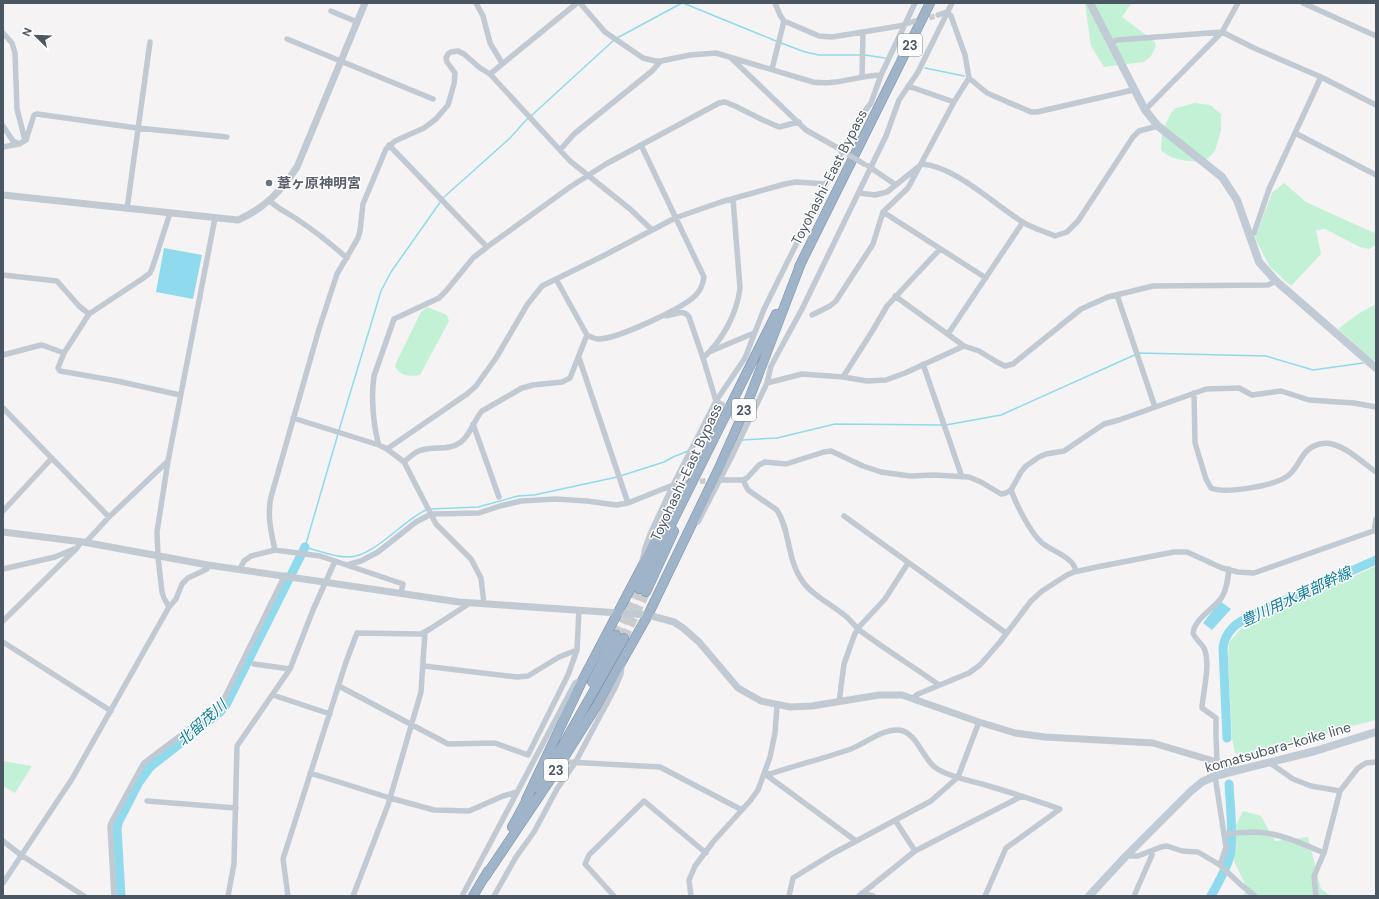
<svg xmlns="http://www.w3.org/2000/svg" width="1379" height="899" viewBox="0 0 1379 899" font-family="'DM Sans','Noto Sans JP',sans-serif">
<rect width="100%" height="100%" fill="#f5f3f3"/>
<path fill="#c3f1d5" d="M1085 3H1135L1130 5 1122 17 1154 41 1156 46 1151 56 1144 62 1104 67 1091 46Z
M1194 103 1210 105 1221 114V131L1215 151 1204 162C1189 161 1172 161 1161 150 1162 131 1164 125 1174 109Z
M1284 183 1306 202 1374 233 1376 230V245L1369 249 1360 247 1325 229 1316 230 1321 254 1291 286 1270 267 1255 238 1272 193Z
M1376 304V360H1373L1338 329 1358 314Z
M427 307 447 315 449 321 420 375C411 377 398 376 395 365L421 312Z
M1376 566V720L1340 729 1251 759 1235 753 1232 738 1228 658 1229 642 1243 627Z
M3 761 32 766 15 793 3 786Z
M1243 811 1261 816 1275 841 1308 837 1321 889 1331 896H1244L1246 886 1234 861 1232 833Z"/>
<path fill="#90daee" d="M164 248 202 255 193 299 156 292Z
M1220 601 1231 609 1212 630 1203 623Z"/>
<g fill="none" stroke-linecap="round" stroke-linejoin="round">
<path stroke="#90daee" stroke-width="1.5" d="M683 3 776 41
M617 38 682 3
M781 43 805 52 819 55H861
M865 55 885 58
M925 68 964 76
M531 116 614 40
M443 198 510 138 528 118
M946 425 1001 415 1139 353 1266 356 1313 370 1363 363
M339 430 381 291 391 272 441 201
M338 434 305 547C319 551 334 557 348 557 374 557 402 521 426 510
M742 440 777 438 835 424 942 425
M620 476 664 462 673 457 688 451
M430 509 478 507 518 496 534 495 617 477"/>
<path stroke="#90daee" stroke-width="9" d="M1227 738 1223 648C1225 630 1238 622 1254 614L1376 560
M121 896 117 829 118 823 139 782 150 767 219 713 226 705 305 547
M1211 896C1218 883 1226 870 1230 856 1234 836 1230 805 1229 784"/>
<path stroke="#caccce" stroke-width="5.5" stroke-dasharray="5.5 3" stroke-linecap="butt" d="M921 20 938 15
M728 407 745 415
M683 483 714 480"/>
<path stroke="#caccce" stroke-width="9" stroke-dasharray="9 4.5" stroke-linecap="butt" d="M616 635 639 589
M624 638 646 592"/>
<defs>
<path id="trunk" d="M799 267 930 3
M639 589 776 314
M646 592 674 531
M592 682 616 635
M537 788 564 743 624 638
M526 800 583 679 668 517
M512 827 529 796
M485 877 546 786 596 707 648 615 719 468 746 407 801 263
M473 896 488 871"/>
</defs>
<use href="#trunk" stroke="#7690ad" stroke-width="10"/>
<path stroke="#c1cad2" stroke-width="5.5" d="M476 3 483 16 490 43 502 63
M580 3 605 32 643 58 655 61H661L690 55 716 53 813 82C836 86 859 75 881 75
M775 3 780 15 784 21 819 36 832 37 863 32 899 26 915 21
M1303 3 1376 36
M331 11 357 22
M3 33 12 43 15 53 17 109 25 140
M287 39 433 99
M1110 43 1117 40 1222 32 1254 48 1321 77 1376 105
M731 58 806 130 845 152
M772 69 784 21
M490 74 577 3
M862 77 863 32
M969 78 987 93 1031 112H1037L1133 90
M908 86 954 102
M1145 110 1222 32 1238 3
M3 126 13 141 19 144 26 140 34 115 37 114 137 128 227 137
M1295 133 1376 175
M389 145 487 247
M3 147 19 144
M560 150 574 134 652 71 661 61
M868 166 896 185
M859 193 875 195 887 192 922 164C954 166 994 204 1021 221 1031 228 1044 231 1055 236L1067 232 1078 221 1133 137 1139 131 1158 126
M270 201C278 209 288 213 298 220 315 231 331 244 347 258
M127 209 150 42
M883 212 986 278
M170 213 153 266 150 273 142 279 89 314 64 353 58 368 60 371 117 381 180 395
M1250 236 1254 233 1269 189 1321 77
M3 275 57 281 79 306 89 314
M556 279 587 335
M1117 295 1155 407
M895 296 964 346 979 351 997 362 1005 366 1013 364 1081 309 1108 297 1153 286 1268 285 1276 281
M812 315 830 306 836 301 873 244 883 212 908 188 954 102 969 78 965 55 951 16 947 12 938 15
M666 316C675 315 683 308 689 317L703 358 716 401 723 405
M948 334 1023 222
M709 352 754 333
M3 355 41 345 45 346 64 353
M579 358 628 503
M703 358C723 340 737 313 740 288L733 199
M923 364 962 477
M843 377 873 330 887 306 940 249
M767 383 802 374 843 377 867 381 886 380 905 373 964 346
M1194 393 1195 443 1206 479 1211 488C1226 494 1272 486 1286 477 1301 468 1299 449 1320 444 1324 443 1329 443 1332 444 1348 448 1363 463 1376 472
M3 408 109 517
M293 418 379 445 387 449 404 462 436 524 471 559 481 578 484 604
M473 424 499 497
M379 445C373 426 371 396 374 376L394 319 439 298 446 291 473 258 487 247 570 187 606 164 719 103 725 102 735 106 763 120 779 127 799 122
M387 449 467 394 476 386 496 358 527 305 542 286 605 255 675 218 721 202 785 184 796 182 826 184
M168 461 157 532 158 557 162 592 164 598 169 607
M404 462C409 458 415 451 422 450 435 446 449 451 461 442 471 434 474 420 482 411L522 388 533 385 562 382 570 378 587 335C591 337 594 339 599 339 617 339 681 309 695 296 700 291 703 285 704 277L641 145
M722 480H743L747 478 759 465 765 462 786 464 824 452 831 451 863 466 881 472 910 476 934 475 969 477 981 482 1001 494 1006 493 1011 490 1021 472 1026 466 1039 457 1046 454 1064 451 1104 424 1119 420 1206 389 1239 388 1252 395 1281 391 1309 400 1354 403 1376 407
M743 480 748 490 777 510C790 530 787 558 801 579 810 594 829 603 843 614 849 618 853 624 858 629 884 649 913 666 939 685
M1011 490C1016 504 1030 532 1041 542 1050 550 1062 553 1070 561 1073 563 1075 568 1076 571
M3 511 52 458
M844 516 1006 633
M698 522 731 458 767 383 771 366 802 309 886 136 899 100 918 72 952 3
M1374 531 1376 519
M85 543 109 517 168 461 215 218
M275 550C271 532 267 515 271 497L319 329 337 274 358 238 360 231 363 204 386 149 395 141 424 128 436 119 448 105 454 84 455 73 447 62 446 58 448 54 451 52 458 51 464 54 480 68 490 74 570 161 630 209 652 230
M642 561 645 548 651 532 673 485 716 401 745 358 764 309 858 120 871 103 881 75 915 3
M347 565 361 561 378 552 416 522 431 514 479 513 500 506 521 501 555 499 587 501 616 505 628 503 673 485 683 483
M3 569 55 557 74 549
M240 569 244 561 251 556 275 550 320 556 403 584 401 593
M3 621 77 548 81 542
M3 642 111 711
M254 664 290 669
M424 666 517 677 528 676 559 657 577 650 579 610
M339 686 448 744 495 743 528 755 568 675 577 650
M273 695 330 714
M913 698 918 694 969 673 980 665 1000 642 1031 601 1042 591 1067 575 1074 572 1097 567 1174 552H1187L1222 568 1238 572 1254 573 1376 530
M839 702 844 664 854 636 858 628 885 599 908 563
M568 762 660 767 742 810
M1217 762 1216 737V718L1202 708C1203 691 1211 664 1204 648 1201 643 1195 639 1193 633 1195 618 1214 609 1222 597 1227 588 1228 579 1229 569
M1270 763 1293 779 1311 786 1340 791
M310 773 390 798 434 810 469 811 503 796 517 792
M765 773 770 774C797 765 825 758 851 749 866 743 882 729 899 730 917 732 923 760 936 768 949 777 968 780 982 784 1009 792 1035 800 1060 809L1006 848 985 896
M765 774 856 841
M1215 776 1226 847 1220 865
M147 801 236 808
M895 820 915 851
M1225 834C1235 833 1246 832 1256 832 1280 833 1303 844 1324 853
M3 841 21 855 84 896
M1126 856H1138L1161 847 1167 846 1182 851 1198 852 1220 865 1240 884 1255 896
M3 883 72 779 169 607 176 599 182 584 188 578 207 569 208 565
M862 893 873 896
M114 896 110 826 112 821 141 768 144 763 213 711 224 699 285 575
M228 896 234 864 237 746 290 669 313 610 335 561
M288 896 283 859 346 662 357 633 421 634 430 629 470 603
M353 896 388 805 421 692 425 632
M462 896 575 683 583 679
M494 896 516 857 534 832 557 789 575 763 615 688 621 674 622 665
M614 896 585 864 589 855 644 801 706 853
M691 896 689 880 695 866 713 842 750 801 758 790 770 757 775 733 777 706
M789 896 793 878 832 854 931 801 958 777 979 722
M859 896 915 851 1022 796
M1134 896 1152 855V851
M1316 896 1314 876 1324 853 1340 791 1358 768 1366 763 1376 762"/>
<path stroke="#c1cad2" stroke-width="7" d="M3 195 238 220C265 208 281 191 297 167L365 3
M3 532 83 542 208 565 459 602 648 615 674 622 683 628 699 642 738 688 761 701 790 707 812 706 879 695H902L979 722 1015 733 1045 737 1153 743 1217 762 1235 771"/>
<path stroke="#c1cbd6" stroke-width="8" d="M1090 3 1145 110 1158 126 1222 177 1237 200 1259 262 1276 281 1376 368
M1089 896 1126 856 1191 791 1202 782 1215 776 1315 751 1376 732"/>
<use href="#trunk" stroke="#9fb4c9" stroke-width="9"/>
<path stroke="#c1cad2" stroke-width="5.5" d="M849 155 864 164"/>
</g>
<circle fill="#6b7280" stroke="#fff" stroke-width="1.5" cx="269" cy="183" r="4"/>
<g text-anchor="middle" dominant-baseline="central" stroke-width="3" stroke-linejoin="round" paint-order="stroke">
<g fill="#fff" stroke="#808990" stroke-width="1">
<rect x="898" y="34" width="24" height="22" rx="3"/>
<rect x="732" y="399" width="24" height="22" rx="3"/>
<rect x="544" y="759" width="24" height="22" rx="3"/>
</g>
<g font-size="13" font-weight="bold" fill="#4a5661">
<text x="910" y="45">23</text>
<text x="744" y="410">23</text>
<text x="556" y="770">23</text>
</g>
<g font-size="14" fill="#4a5661" stroke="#fff">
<text transform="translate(829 177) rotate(-63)">Toyohashi-East Bypass</text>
<text transform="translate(686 472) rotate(-65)">Toyohashi-East Bypass</text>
<text transform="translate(1278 747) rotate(-16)">komatsubara-koike line</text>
</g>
<g font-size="14" font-weight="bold" fill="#5b616d" stroke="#fff" text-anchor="start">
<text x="277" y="183">葦ヶ原神明宮</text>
</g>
<g font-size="15" font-style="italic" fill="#0c7c9b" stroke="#fff">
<text transform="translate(1296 597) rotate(-25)">豊川用水東部幹線</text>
<text transform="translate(202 723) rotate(-42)">北留茂川</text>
</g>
</g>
<rect width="1379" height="899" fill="none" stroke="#4a5661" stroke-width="8"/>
<g transform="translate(36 36) rotate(293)" stroke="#ffffff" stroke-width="3" paint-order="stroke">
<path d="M0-3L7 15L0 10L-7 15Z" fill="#4a5661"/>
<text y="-6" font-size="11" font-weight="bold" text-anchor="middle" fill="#4a5661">N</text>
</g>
</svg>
